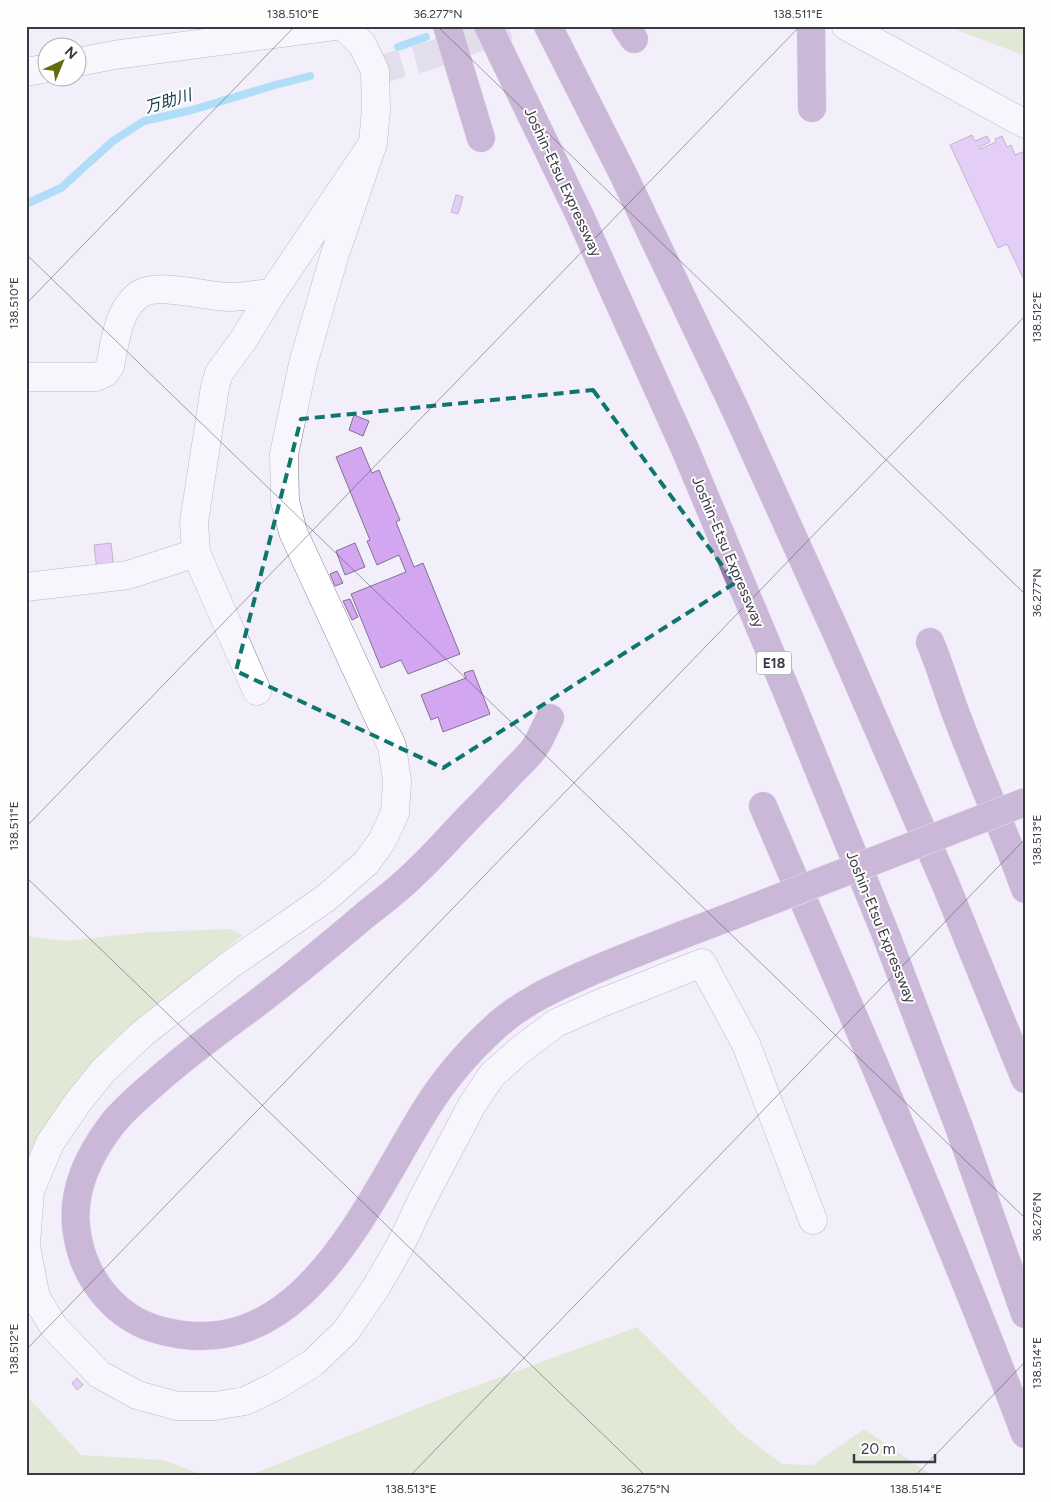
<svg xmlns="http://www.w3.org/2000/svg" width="1051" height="1502" viewBox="0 0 1051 1502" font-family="Figtree,'Noto Sans JP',sans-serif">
<rect width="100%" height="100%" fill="#f2effb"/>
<path fill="#cce3a8" d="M947 26H1025V56Z
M231 929 243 935 109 1044 42 1133 26 1162V936L65 941 148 932Z
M637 1327 742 1434 782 1464 813 1465 864 1429 933 1476H248L446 1397Z
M26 1395 81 1455 163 1460 206 1476H26Z"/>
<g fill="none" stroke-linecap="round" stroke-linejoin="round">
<path stroke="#5fc9f3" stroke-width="8" d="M398 47 426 37
M26 204 61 188 113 141 144 121 192 110 275 85 310 76"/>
</g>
<path fill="#d2a6f1" stroke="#81738c" d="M972 135 975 141 987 136 990 142 979 147 980 149 996 142 995 139 1002 136 1007 147 1011 145 1015 155 1025 151V282L1007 244 998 248 950 145Z
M456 195 463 197 458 214 451 212Z
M354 415 369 421 363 436 349 430Z
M361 447 372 473 379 470 400 520 396 522 414 567 423 563 460 654 408 674 401 660 381 668 351 594 406 572 399 555 377 565 367 541 370 540 336 457Z
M111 543 114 568 97 570 94 545Z
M355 543 365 567 345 575 336 551Z
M337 571 343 583 335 586 330 574Z
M350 599 358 617 352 620 343 601Z
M473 670 490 714 443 732 438 717 431 720 421 695 466 678 464 673Z
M77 1378 83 1385 77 1390 72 1383Z"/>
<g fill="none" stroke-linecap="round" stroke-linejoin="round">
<path stroke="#cecbd7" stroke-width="28" stroke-dasharray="28 14" stroke-linecap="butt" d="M375 71 429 56 508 26"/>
<defs>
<path id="minor" d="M846 26 1025 124
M78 62 114 55 334 26
M26 72 48 68
M26 377H96L105 373 110 366C115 343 118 308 140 294 159 282 207 297 230 297 244 297 258 294 272 293
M26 587 128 575 196 553
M257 691 196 553 194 522 215 387 219 373 244 339 272 293 373 143 376 110 375 71 362 44 343 26
M26 1243 30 1191 50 1143 78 1102 103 1071 143 1033 231 964 326 898 366 863 382 841 395 813 397 781 392 746 293 532 285 501 284 454 295 402 303 364 334 257 373 143
M26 1247 36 1298 54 1327 99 1374 137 1395 177 1406H215L245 1401 274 1387 313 1363 346 1331 375 1289 400 1246 423 1198 472 1105 492 1075 520 1050 556 1023 601 1003 702 963 746 1044 813 1220"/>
<path id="highway" d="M447 26 481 138
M488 26 580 216 685 449 789 697 886 935 959 1127 1025 1314
M548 26 624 176 735 409 840 641 945 883 1025 1079
M625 26 634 39
M811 26 812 108
M930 642C940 666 947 690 956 714 978 773 1004 830 1025 889
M550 718C545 727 541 738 535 747 530 755 521 763 514 770 501 784 488 798 475 811 454 832 435 855 413 875 398 890 380 903 364 916 325 949 286 982 245 1012 212 1036 180 1060 150 1087 136 1099 121 1112 110 1127 86 1159 69 1198 78 1239 86 1281 117 1319 159 1330 301 1370 366 1204 426 1109 444 1080 468 1052 493 1029 522 1001 561 985 597 969 642 950 687 933 732 916
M763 806C852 1014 945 1222 1025 1434"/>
</defs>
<use href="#minor" stroke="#7d7690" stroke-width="29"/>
<use href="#highway" stroke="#d0cfd2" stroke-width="29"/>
<use href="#minor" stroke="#fff" stroke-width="28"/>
<use href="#highway" stroke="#9c75ae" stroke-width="28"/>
<defs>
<path id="highway-bridge" d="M732 916 1025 802"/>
</defs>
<use href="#highway-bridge" stroke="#d0cfd2" stroke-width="29" stroke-linecap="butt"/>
<use href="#highway-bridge" stroke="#9c75ae" stroke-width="28"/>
</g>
<path d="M0 0H1051V1502H0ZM593 390 735 583 443 768 236 671 301 419Z" fill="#f2effb" fill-opacity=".55" fill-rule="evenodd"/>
<path fill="none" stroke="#0f766e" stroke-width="4" stroke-dasharray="10 6" stroke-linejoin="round" d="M593 390 735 583 443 768 236 671 301 419Z"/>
<path fill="none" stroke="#3c3945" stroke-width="1" stroke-opacity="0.45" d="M437 26 1025 594M26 254 1025 1218M26 304 295 26M26 827 800 26M26 877 646 1476M26 1350 1025 316M410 1476 1025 839M915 1476 1025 1362"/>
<g text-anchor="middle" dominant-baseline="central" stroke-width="4" stroke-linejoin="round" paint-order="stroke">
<rect fill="#fefefe" stroke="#76747c" stroke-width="1" x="756.5" y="651.5" width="35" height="23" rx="4"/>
<g font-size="14" font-weight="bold" fill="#3c3945">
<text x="774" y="663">E18</text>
</g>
<g font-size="15" fill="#3c3945" stroke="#fefefe">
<text transform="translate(563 182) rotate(65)">Joshin-Etsu Expressway</text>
<text transform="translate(728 552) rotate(67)">Joshin-Etsu Expressway</text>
<text transform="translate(881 927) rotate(68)">Joshin-Etsu Expressway</text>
</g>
<g font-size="16" font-style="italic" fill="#0a3b4c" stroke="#fefefe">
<text transform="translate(168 101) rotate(-16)">万助川</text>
</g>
</g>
<rect width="1051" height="1502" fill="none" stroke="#fefefe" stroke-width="55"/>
<g transform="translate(62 62) rotate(44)"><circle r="24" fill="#fefefe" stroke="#b0afb4"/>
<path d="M0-4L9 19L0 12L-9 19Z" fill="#646b0f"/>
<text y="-8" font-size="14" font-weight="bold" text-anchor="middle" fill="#3c3945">N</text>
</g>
<path d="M854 1454v8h81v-8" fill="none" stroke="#3c3945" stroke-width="2.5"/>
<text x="861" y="1454" font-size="15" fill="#3c3945" stroke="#fefefe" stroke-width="4" paint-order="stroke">20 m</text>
<rect x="28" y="28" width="996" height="1446" fill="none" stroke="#3c3945" stroke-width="2"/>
<g font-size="12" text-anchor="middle" fill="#3c3945">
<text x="293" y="18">138.510°E</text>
<text x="438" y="18">36.277°N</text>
<text x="798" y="18">138.511°E</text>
<text transform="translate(14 303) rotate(-90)" y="4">138.510°E</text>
<text transform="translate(1037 317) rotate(-90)" y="4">138.512°E</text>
<text transform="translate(1037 593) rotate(-90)" y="4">36.277°N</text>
<text transform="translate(14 826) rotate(-90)" y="4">138.511°E</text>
<text transform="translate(1037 840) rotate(-90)" y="4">138.513°E</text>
<text transform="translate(1037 1217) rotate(-90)" y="4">36.276°N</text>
<text transform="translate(14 1349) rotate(-90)" y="4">138.512°E</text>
<text transform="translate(1037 1363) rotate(-90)" y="4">138.514°E</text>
<text x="411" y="1493">138.513°E</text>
<text x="645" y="1493">36.275°N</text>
<text x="916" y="1493">138.514°E</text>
</g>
</svg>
